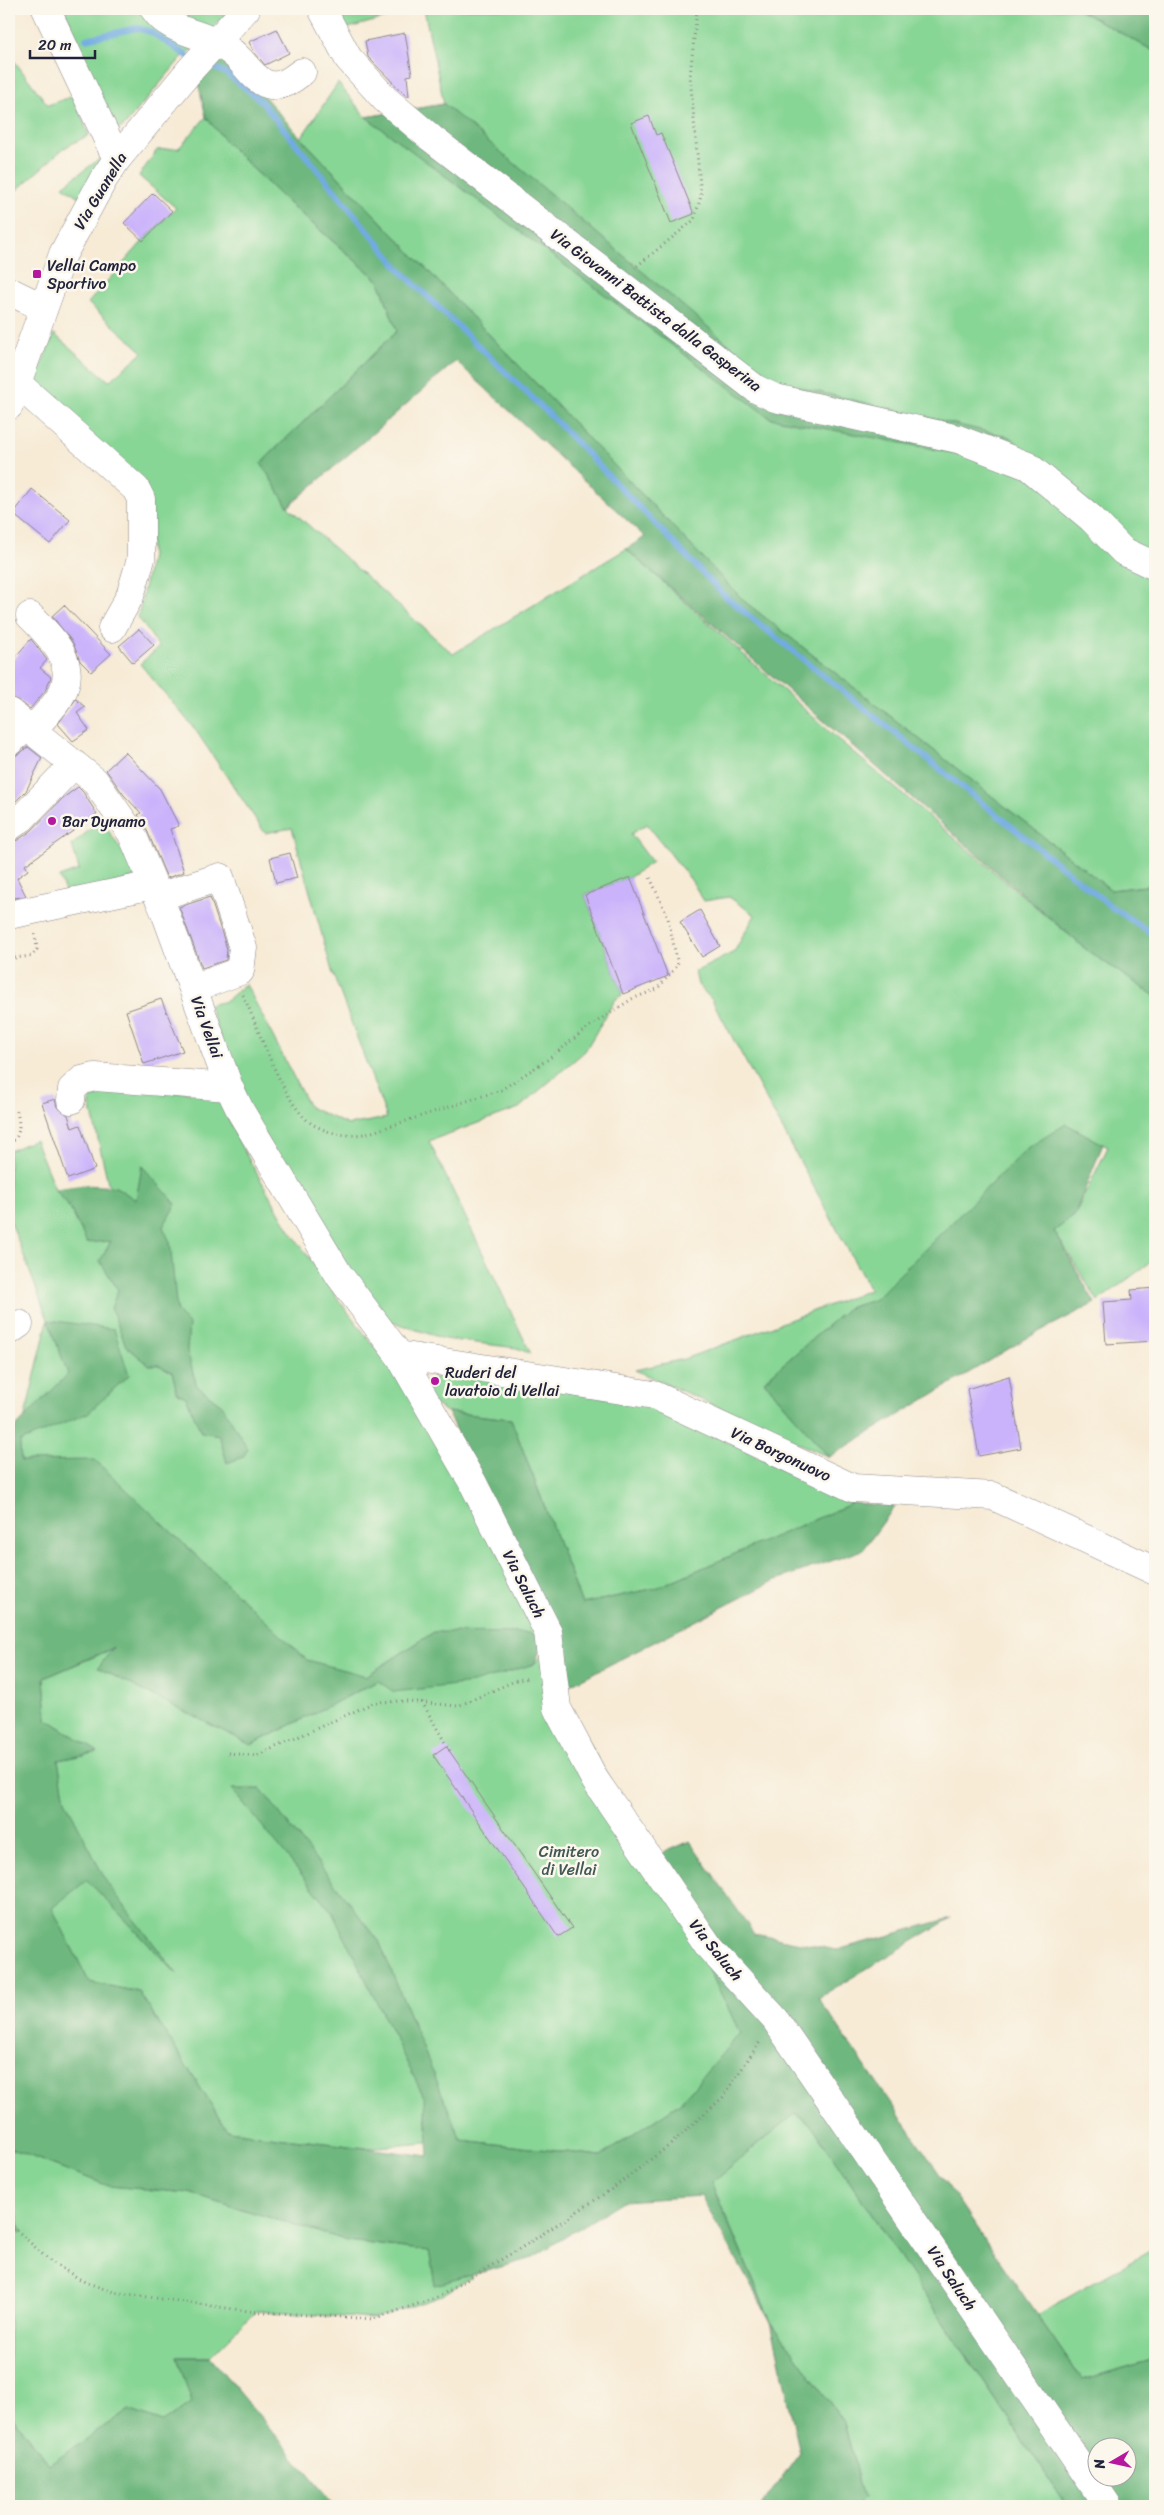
<svg xmlns="http://www.w3.org/2000/svg" width="1164" height="2515" viewBox="0 0 1164 2515" font-family="Sriracha,sans-serif">
<rect width="100%" height="100%" fill="#fbf7ec"/>
<filter id="ink" filterUnits="userSpaceOnUse"><feTurbulence type="fractalNoise" baseFrequency=".02" numOctaves="2"/><feDisplacementMap in="SourceGraphic" scale="10" xChannelSelector="R" yChannelSelector="G"/><feConvolveMatrix kernelMatrix="1 2 1 2 8 2 1 2 1" color-interpolation-filters="sRGB"/></filter>
<filter id="wash" filterUnits="userSpaceOnUse"><feTurbulence type="fractalNoise" baseFrequency=".0096" numOctaves="4" result="noise"/><feDisplacementMap in="SourceGraphic" scale="20" xChannelSelector="R" yChannelSelector="G"/><feGaussianBlur stdDeviation="1.12" result="paint"/><feColorMatrix in="noise" values="0 0 0 0 0 0 0 0 0 0 0 0 0 0 0 0 0 1.4 0 .05"/><feComposite in="paint" operator="in"/></filter>
<g filter="url(#wash)">
<rect width="100%" height="100%" fill="#f7ebd6"/>
<path fill="#88d695" stroke="#557c68" d="M63 9H148L196 47 186 53 153 34 183 56 125 125 118 130 109 126 80 44Z
M190 9H231L208 34 181 18Z
M333 9H418L345 29Z
M424 9H1077L1152 50 1155 43V885L1111 890 744 601 301 138 338 83 366 117 444 104Z
M9 54 48 105 73 96 89 135 64 148 9 197Z
M206 117 227 143 286 201 379 281 397 331 261 463 288 507 453 654 626 549 840 741 1088 951 1155 996V1259L1098 1301 1054 1231 1074 1216 1108 1147 1066 1124 874 1300 848 1308 764 1381 829 1457 635 1370 684 1359 870 1290 712 1000 698 985 695 972 734 952 755 915 729 897 704 901 691 880 647 824 631 834 652 862 630 877 585 895 623 994 615 1000 585 1051 519 1108 429 1141 531 1354 517 1348 444 1339 385 1319 346 1273 238 1091 209 1005 226 1001 246 984 309 1107 348 1125 387 1118 332 971 292 828 265 833 194 728 140 664 159 647 138 617 151 556 149 497 32 387 54 334 109 381 143 352 88 303 143 241 176 208 139 176 157 150 179 148Z
M103 156 80 198 63 186Z
M101 820 129 861 136 877 67 896 59 877 79 870 72 845Z
M113 1088 217 1094 240 1144 289 1229 341 1303 419 1405 545 1640 434 1632 366 1676H298L21 1461 19 1442 48 1320 9 1217V1151L35 1140 55 1189 109 1187 89 1100Z
M439 1371 653 1405 853 1503 656 1588 582 1604 511 1419 447 1412 424 1398Z
M561 1636 566 1704 654 1857 741 2033 679 2104 601 2156 461 2140 366 2148 228 2131 139 1992 89 1982 51 1908 64 1800 58 1760 98 1752 47 1719 44 1678 115 1648 251 1745 378 1681 534 1664Z
M794 2114 811 2124 1067 2506H856L863 2499 844 2422 771 2322 711 2182Z
M9 2148 109 2186 189 2193 348 2241 430 2251 472 2277 438 2297 373 2319 256 2311 210 2357H177L193 2403 162 2422 129 2411 49 2465 9 2411Z
M1155 2248V2359L1082 2380 1037 2315Z"/>
<path fill="#6eb77e" stroke="#486c5c" fill-rule="evenodd" d="M1077 9H1155V43L1152 50Z
M219 57 255 86 301 138 744 601 1111 890 1155 885V996L1088 951 626 549 645 537 456 361 288 507 261 463 397 331 379 281 282 197 227 143 206 117 198 82Z
M444 104 772 381 1010 437 1070 493 981 458 770 418 366 117Z
M1066 1124 1103 1144 1074 1216 1054 1231 1095 1303 1025 1339 829 1457 764 1381 848 1308 874 1300 1026 1149Z
M142 1166 176 1204 163 1227 170 1242 177 1312 189 1324 187 1351 197 1386 222 1405 248 1449 243 1457 227 1463 219 1435 201 1432 186 1397 177 1393 172 1372 158 1365H149L126 1346 111 1308 118 1290 100 1261 111 1241 87 1243 71 1210 55 1189 85 1185 116 1187 136 1200Z
M48 1320 114 1329 129 1375 88 1413 20 1442 21 1461 95 1460 307 1660 366 1676 434 1632 529 1633 545 1640 534 1664 473 1683 394 1692 378 1681 251 1745 98 1668 113 1648 44 1678 47 1719 98 1752 58 1760 65 1800 107 1883 177 1974 87 1880 52 1908 89 1982 139 1992 228 2131 429 2156 425 2099 332 1912 232 1789H261L379 1941 461 2140 601 2156 679 2104 740 2033 654 1857 690 1841 754 1934 837 1950 951 1918 818 1998 1082 2380 1155 2359V2413L1146 2460 1155 2453V2506H1067L811 2124 795 2114 711 2183 771 2322 844 2422 863 2499 856 2506H761L800 2453 771 2322 701 2196 623 2201 530 2259 435 2285 429 2251 348 2241 189 2193 109 2186 9 2148V1434L68 1374ZM1096 2448H1126V2478H1096Z
M448 1412 511 1419 582 1604 656 1588 853 1503 895 1506 863 1550 776 1580 562 1689Z
M9 2174 21 2233 9 2224Z
M177 2357H210L335 2506H9V2411L49 2465 129 2410 162 2422 192 2403Z"/>
<g fill="none" stroke-linecap="round" stroke-linejoin="round">
<path stroke="#72abe1" stroke-width="6" d="M86 39 137 28 151 32 192 59
M206 64 226 73 259 99 402 272 551 416 727 598 1113 908 1155 935"/>
</g>
<g id="blocks">
<path fill="#cbb3fb" d="M277 29 289 53 265 65 254 52 249 42Z
M405 33 412 75 407 76 409 96H406L368 57 365 41Z
M649 116 656 135 661 133 694 214 671 223 631 123Z
M153 193 172 211 143 241 124 223Z
M32 489 70 520 50 544 13 514Z
M64 605 111 654 91 672 80 661 73 643 52 616Z
M139 629 154 645 133 663 119 646Z
M31 639 47 660 40 668 51 677 45 691 30 709 18 700 9 697V664Z
M76 699 85 707 77 713 89 730 73 741 58 724Z
M28 747 42 758 26 791 9 808V757L19 754Z
M125 752 160 789 179 826 170 829 184 872 167 878 146 828 138 815 141 813 124 795 106 770Z
M78 787 83 792 97 814 25 865 28 870 17 878 26 896 9 899V842L18 840 31 831 63 798Z
M290 853 297 878 276 883 270 858Z
M630 877 668 976 623 994 585 895Z
M210 897 227 949 226 960 202 968 179 907Z
M700 910 720 946 702 957 680 922Z
M161 999 183 1051 144 1064 126 1011Z
M55 1099 57 1107 68 1115 72 1128 80 1125 95 1169 68 1179 42 1103Z
M1155 1288V1341L1106 1344 1103 1302 1132 1300 1131 1290Z
M1009 1376 1021 1448 979 1456 967 1389Z
M446 1746 572 1928 558 1937 433 1755Z"/>
</g>
</g>
<g filter="url(#ink)">
<use href="#blocks" fill-opacity="0" stroke="#8c8688" stroke-width="1"/>
<g fill="none" stroke-linecap="round" stroke-linejoin="round">
<defs>
<path id="minor" d="M46 9 117 159
M154 9C172 35 206 32 230 51 244 60 254 83 271 85 284 87 292 79 302 72
M322 9 348 58 385 99 431 138 756 389 775 398 958 439 1028 466 1091 518 1123 551 1155 566
M9 291 44 308
M17 383 136 489 141 499V559L130 596 112 628
M9 406 63 254 103 180 117 159 191 69 246 9
M30 616C51 637 79 663 61 695 54 708 41 719 32 731
M9 712 95 781 132 834 166 915 229 1087 241 1112 339 1275 399 1355 473 1483 548 1632 557 1708 595 1780 710 1948 775 2019 1108 2506
M9 742 27 727
M9 827 22 818 74 764
M158 897 220 877 243 948 240 971 194 988
M9 915 153 885
M71 1100 72 1089 82 1080 95 1077 229 1087
M9 1331 19 1324
M399 1355 654 1395 853 1488 993 1496 1155 1571"/>
</defs>
<use href="#minor" stroke="#8c8688" stroke-width="29"/>
<path stroke="#8c8688" stroke-width="3" stroke-dasharray="1 4" stroke-linecap="butt" d="M9 13 13 9
M637 266 694 220 701 196 690 76 697 9
M11 939 14 958 32 956 37 949 35 934
M243 995C258 1026 285 1110 314 1125 332 1135 350 1137 369 1133L501 1090 550 1058 587 1028 632 999 657 989 678 965 668 918 649 875
M9 1143C23 1138 19 1119 16 1108
M422 1702 451 1753
M228 1753 256 1756 375 1702 408 1701 458 1706 517 1680 530 1678
M9 2223 51 2262 85 2282 113 2292 248 2311 373 2319 438 2297 524 2246 612 2189 671 2144 723 2097 761 2040"/>
<use href="#minor" stroke="#fff" stroke-width="28"/>
</g>
</g>
<g fill="#b5179e" stroke="#fbf7ec" stroke-width="2">
<rect x="32" y="269" width="10" height="10" rx="2.5"/>
<circle cx="52" cy="821" r="5"/>
<circle cx="435" cy="1381" r="5"/>
</g>
<g text-anchor="middle" dominant-baseline="central" stroke-width="5" stroke-linejoin="round" paint-order="stroke">
<g font-size="16" fill="#22223b" stroke="#fbf7ec">
<text transform="translate(100 191) rotate(-59)">Via Guanella</text>
<text transform="translate(656 310) rotate(37)">Via Giovanni Battista dalla Gasperina</text>
<text transform="translate(207 1027) rotate(70)">Via Vellai</text>
<text transform="translate(781 1454) rotate(25)">Via Borgonuovo</text>
<text transform="translate(524 1584) rotate(63)">Via Saluch</text>
<text transform="translate(716 1950) rotate(51)">Via Saluch</text>
<text transform="translate(952 2278) rotate(56)">Via Saluch</text>
</g>
<g font-size="16" fill="#22223b" stroke="#fbf7ec" text-anchor="start">
<text x="47" y="265">Vellai Campo<tspan x="47" dy="18">Sportivo</tspan></text>
<text x="62" y="821">Bar Dynamo</text>
<text x="445" y="1372">Ruderi del<tspan x="445" dy="18">lavatoio di Vellai</tspan></text>
</g>
<g font-size="16" fill="#415856" stroke="#fbf7ec">
<text x="569" y="1851">Cimitero<tspan x="569" dy="18">di Vellai</tspan></text>
</g>
</g>
<rect width="1164" height="2515" fill="none" stroke="#fbf7ec" stroke-width="30"/>
<g transform="translate(1112 2462) rotate(261)"><circle r="24" fill="#fbf7ec" stroke="#a4a2a5"/>
<path d="M0-4L9 19L0 12L-9 19Z" fill="#b5179e"/>
<text y="-8" font-size="14" font-weight="bold" text-anchor="middle" fill="#22223b">N</text>
</g>
<path d="M30 50v8h65v-8" fill="none" stroke="#22223b" stroke-width="2.5"/>
<text x="38" y="50" font-size="15" fill="#22223b" stroke="#fbf7ec" stroke-width="4" paint-order="stroke">20 m</text>
</svg>
